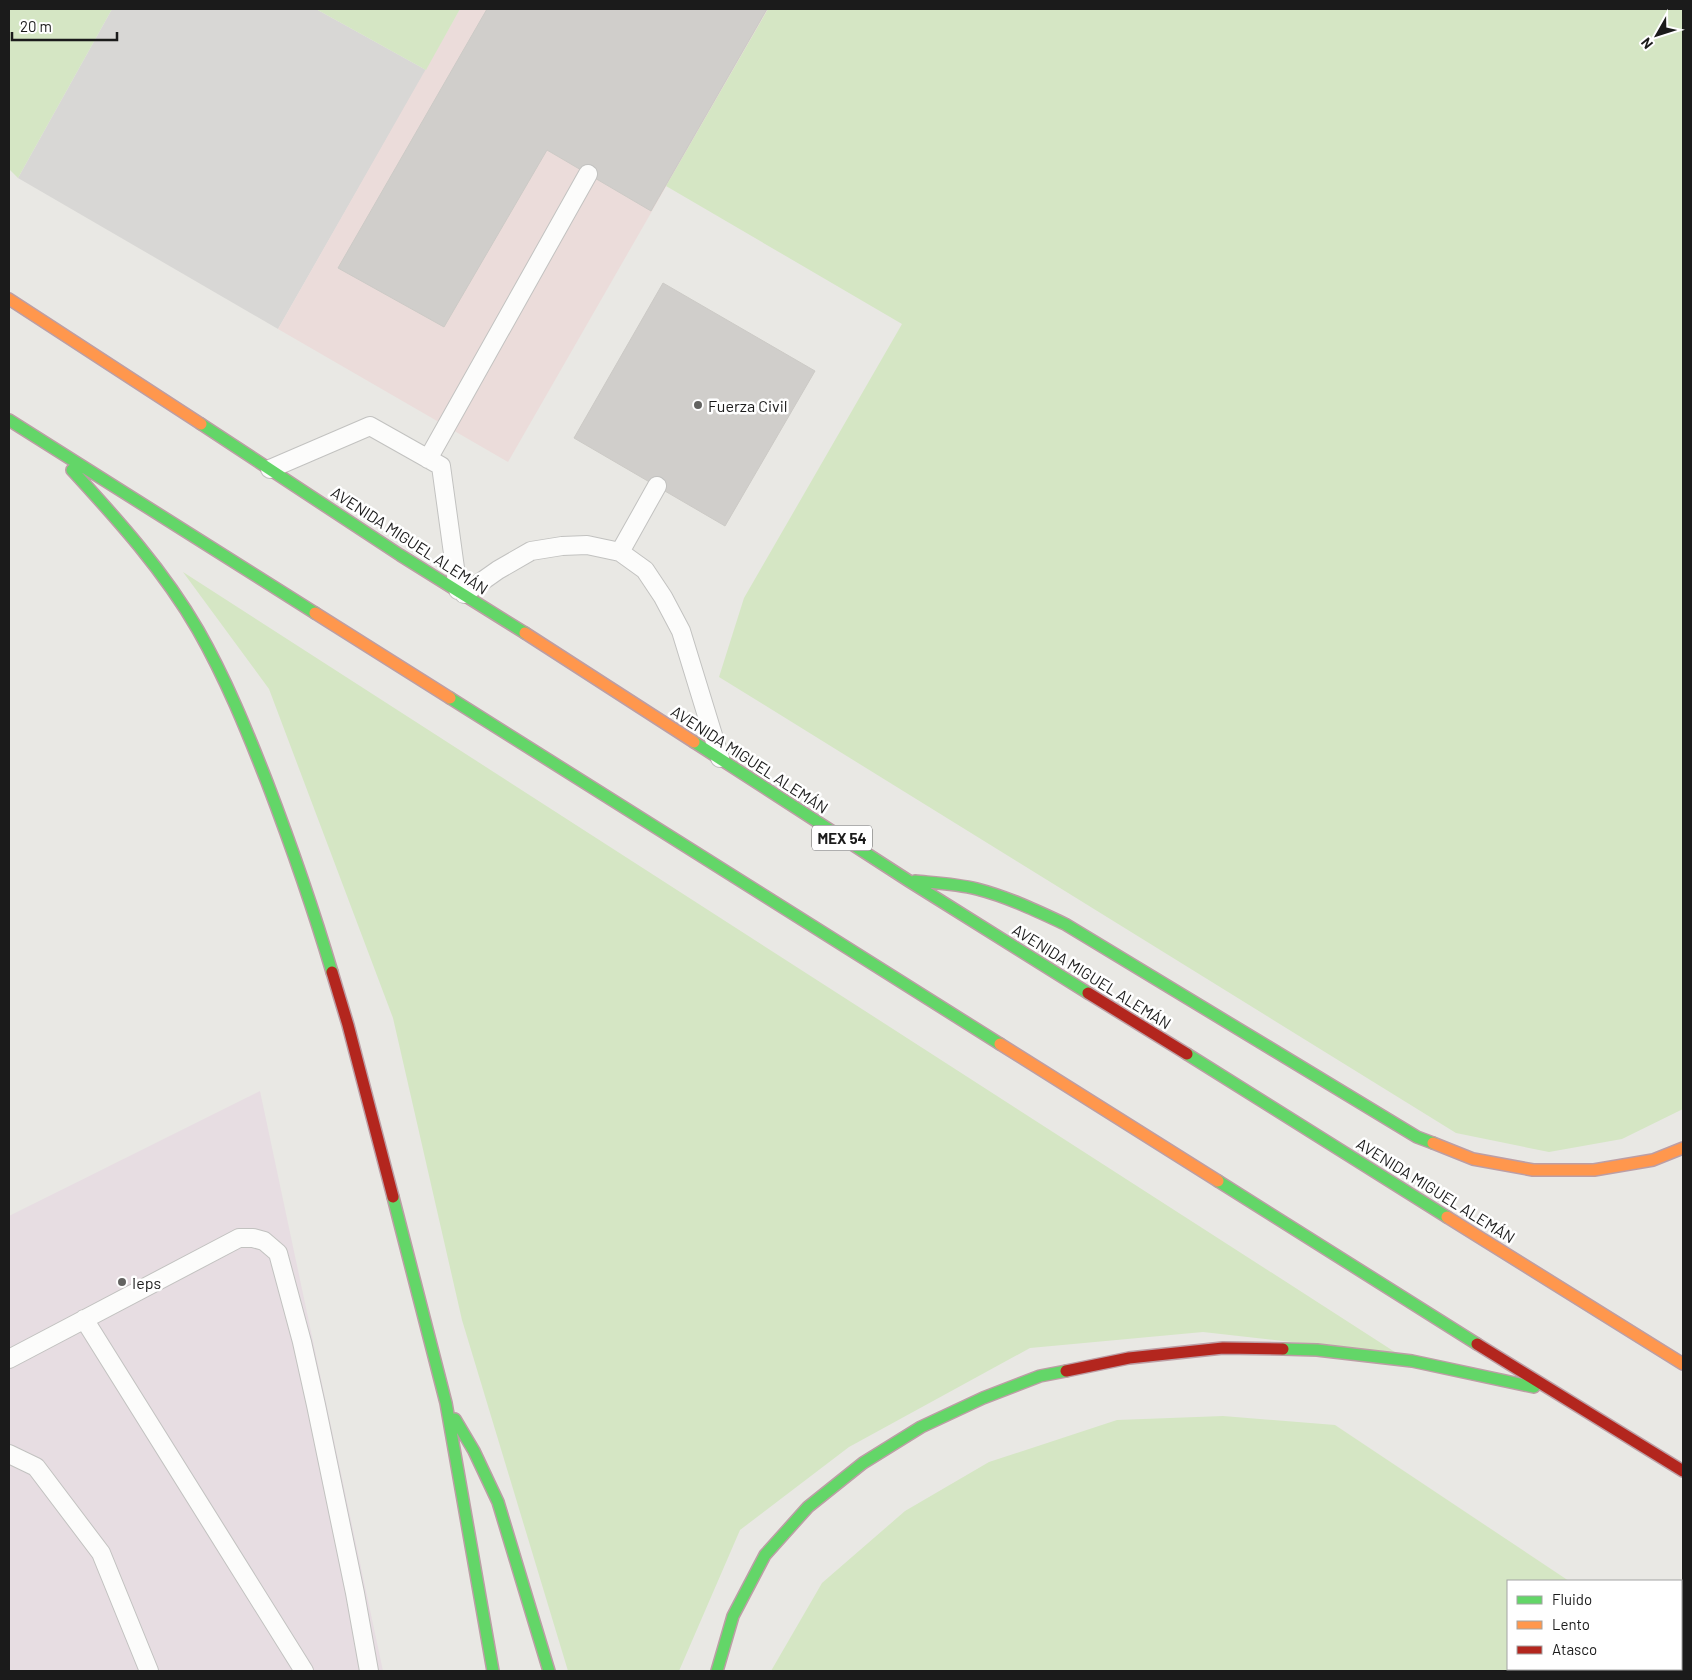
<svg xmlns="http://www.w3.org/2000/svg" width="1692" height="1680" viewBox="0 0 1692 1680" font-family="Barlow,sans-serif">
<rect width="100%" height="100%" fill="#e9e8e4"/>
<path fill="#d8d7d5" d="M112 9H316L426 70 278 329 18 178Z"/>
<path fill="#ebdcda" d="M460 9H768L508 462 278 329Z"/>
<path fill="#e7dde2" d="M260 1091 383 1671H9V1216Z"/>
<path fill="#d5e6c4" d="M9 9H112L18 178 9 169Z
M316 9H460L426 70Z
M768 9H1683V1109L1622 1139 1549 1152 1456 1133 719 677 744 598 902 324 666 186Z
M183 572 1398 1354 1203 1332 1030 1348 849 1447 740 1530 679 1671H568L462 1320 393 1018 269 689Z
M1223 1416 1335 1425 1569 1581H1508V1669H1681V1656L1683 1657V1671H771L822 1583 905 1511 989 1462 1117 1420Z"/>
<path fill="#d0cecb" stroke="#cccac6" d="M487 9H767L651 211 547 150 444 327 338 268Z
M663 283 815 371 725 526 574 438Z"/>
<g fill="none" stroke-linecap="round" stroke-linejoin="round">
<defs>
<path id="lane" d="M428 459 588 174
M270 469 370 426 441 466 458 590
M620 552 657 486
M464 594 498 570 531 551 562 546 587 545 620 552 645 570 663 597 681 631 720 758
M84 1319 304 1671
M9 1359 239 1238H253L264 1241 278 1253 302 1342 316 1405 355 1593 369 1671
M9 1454 36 1467 101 1553 149 1671"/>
<path id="fast" d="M9 420 315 613
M201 424 400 555 525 633
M72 470C118 520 164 571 198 630 226 679 247 731 267 782 291 845 313 908 332 972
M450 698 1000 1044
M694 742 909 881 1088 993
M915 881C936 883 957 884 977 889 1008 897 1037 911 1065 924L1417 1137 1433 1143
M1187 1054 1447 1217
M1218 1181 1477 1344
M393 1197 446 1403 493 1671
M1283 1349 1317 1350 1412 1361 1534 1387
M455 1419 474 1451 498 1502 549 1671
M717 1671 733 1616 765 1555 808 1507 863 1463 921 1427 983 1398 1040 1376 1066 1371"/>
<path id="slow" d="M9 299 201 424
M315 613 450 698
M525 633 694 742
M1000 1044 1218 1181
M1433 1143 1473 1159 1533 1170H1594L1653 1160 1683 1148
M1447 1217 1683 1364"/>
<path id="jam" d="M332 972 348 1025 393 1197
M1088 993 1187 1054
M1477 1344 1683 1471
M1066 1371 1129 1358 1223 1348 1283 1349"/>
</defs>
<use href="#lane" stroke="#c2c2c0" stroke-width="20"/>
<use href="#fast" stroke="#bc9ea5" stroke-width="14"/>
<use href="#slow" stroke="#bc9ea5" stroke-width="14"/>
<use href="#jam" stroke="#bc9ea5" stroke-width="14"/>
<use href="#lane" stroke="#fcfcfb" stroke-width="18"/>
<use href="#fast" stroke="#63d668" stroke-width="11"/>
<use href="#slow" stroke="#ff974d" stroke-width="11"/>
<use href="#jam" stroke="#b3261e" stroke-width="11"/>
</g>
<g fill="#636361" stroke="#fff" stroke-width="2">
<circle cx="698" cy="405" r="5"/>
<circle cx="122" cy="1282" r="5"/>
</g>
<g text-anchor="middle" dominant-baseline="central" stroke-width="5" stroke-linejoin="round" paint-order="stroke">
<rect fill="#fff" stroke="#5f5f5f" stroke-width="1" x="812" y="825.5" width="60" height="25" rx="4"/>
<g font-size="15" font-weight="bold" fill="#1b1b1b">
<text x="842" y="838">MEX 54</text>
</g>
<g font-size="16" fill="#1b1b1b" stroke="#fff" text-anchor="start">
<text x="708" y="405">Fuerza Civil</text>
<text x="132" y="1282">Ieps</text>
</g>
<g font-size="16" fill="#1b1b1b" stroke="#fff">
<text transform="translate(410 540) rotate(33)">AVENIDA MIGUEL ALEMÁN</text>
<text transform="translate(750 759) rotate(33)">AVENIDA MIGUEL ALEMÁN</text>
<text transform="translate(1092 976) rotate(32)">AVENIDA MIGUEL ALEMÁN</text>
<text transform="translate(1436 1190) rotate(32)">AVENIDA MIGUEL ALEMÁN</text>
</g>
</g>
<rect width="1692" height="1680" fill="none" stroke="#1b1b1b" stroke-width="20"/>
<rect x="1507" y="1580" width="175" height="90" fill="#ffffff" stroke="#a4a4a4"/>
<rect x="1517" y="1596" width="25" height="8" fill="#63d668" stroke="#a4a4a4"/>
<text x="1552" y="1605" font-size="15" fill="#1b1b1b">Fluido</text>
<rect x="1517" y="1621" width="25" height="8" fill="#ff974d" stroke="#a4a4a4"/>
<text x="1552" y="1630" font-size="15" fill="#1b1b1b">Lento</text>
<rect x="1517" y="1646" width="25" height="8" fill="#b3261e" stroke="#a4a4a4"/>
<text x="1552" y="1655" font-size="15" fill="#1b1b1b">Atasco</text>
<g transform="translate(1657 35) rotate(231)" stroke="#ffffff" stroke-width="4" paint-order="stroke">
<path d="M0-4L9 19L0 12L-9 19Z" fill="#1b1b1b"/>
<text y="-8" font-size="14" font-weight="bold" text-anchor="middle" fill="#1b1b1b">N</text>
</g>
<path d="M12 32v8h105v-8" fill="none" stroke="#1b1b1b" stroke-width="2.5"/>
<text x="20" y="32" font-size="15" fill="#1b1b1b" stroke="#ffffff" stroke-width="4" paint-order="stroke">20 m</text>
</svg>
